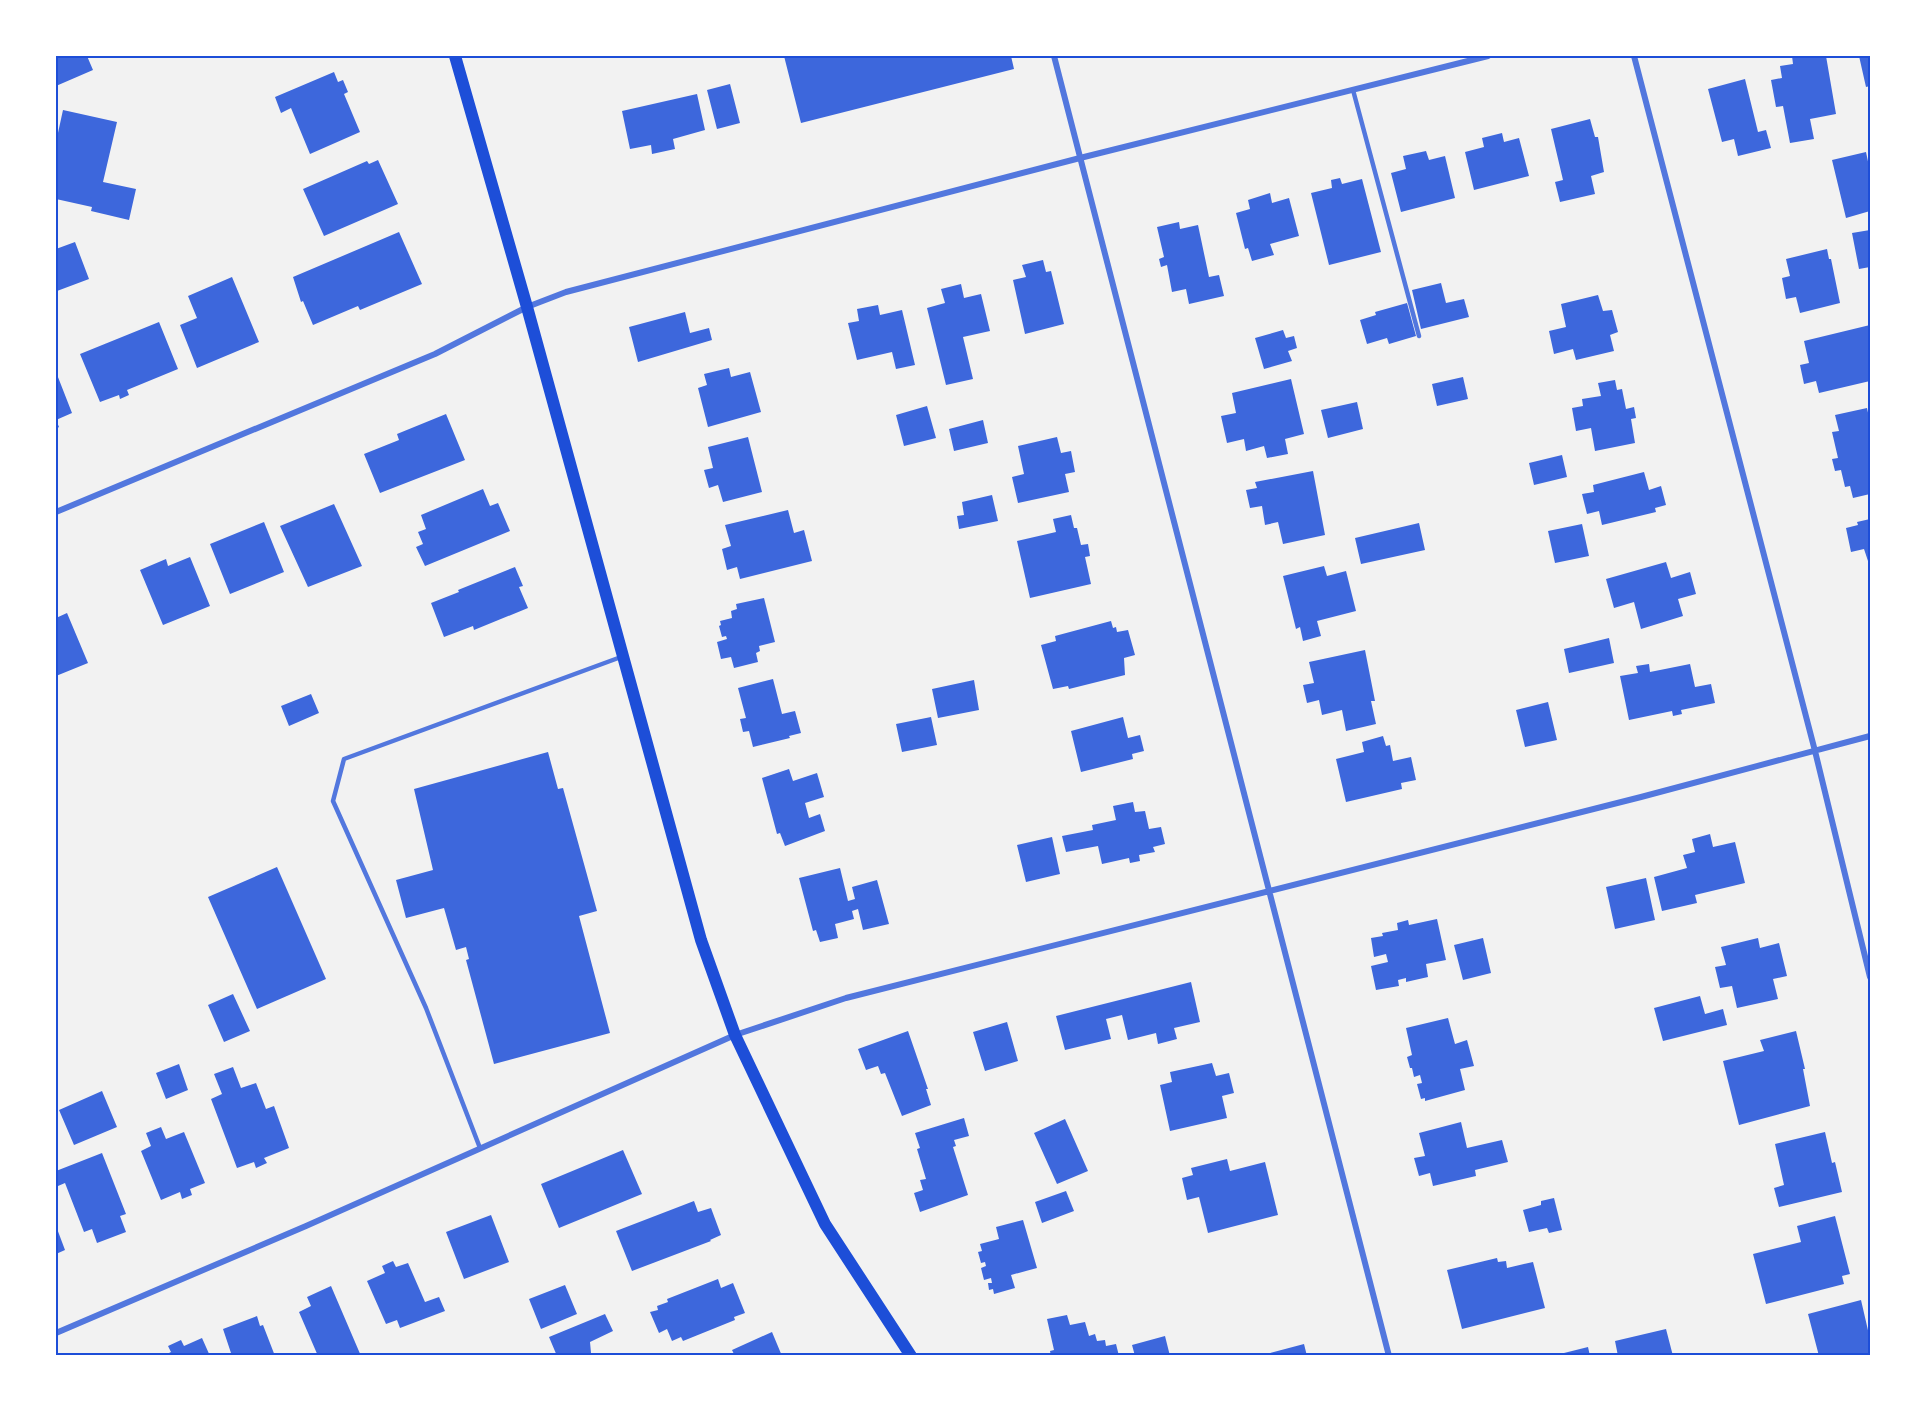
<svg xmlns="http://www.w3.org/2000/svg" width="1926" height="1411" viewBox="0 0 1926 1411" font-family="'Public Sans',sans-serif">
<rect width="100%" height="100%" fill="#f2f2f2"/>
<path fill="#3d67dc" d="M56 56H87L93 70 56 86Z
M784 56H1011L1014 69 801 123Z
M1792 56H1826L1836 114 1810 119 1814 139 1790 143 1783 106 1776 107 1771 80 1782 78 1780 66 1793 64Z
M1859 56H1870V86L1866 87Z
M334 72 338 82 343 80 348 92 344 94 360 132 310 154 291 108 281 113 275 97Z
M1745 79 1758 132 1766 130 1771 148 1738 156 1734 139 1722 142 1708 89Z
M730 84 740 123 717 129 707 90Z
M697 94 705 130 673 139 675 149 652 154 651 145 630 149 622 111Z
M63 110 117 122 103 182 136 189 129 220 91 211 92 207 56 199V142Z
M1590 119 1595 137H1598L1604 172 1591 176 1595 194 1560 202 1555 182 1563 180 1551 129Z
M1502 133 1504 142 1519 138 1529 176 1474 190 1465 152 1484 147 1482 138Z
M1426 151 1429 160 1445 156 1455 198 1401 212 1391 173 1406 169 1403 156Z
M1866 152 1870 171V211L1846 218 1832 160Z
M378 160 398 204 324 236 303 189 367 161 369 164Z
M1340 178 1342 184 1362 179 1381 252 1329 265 1311 193 1332 188 1331 180Z
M1270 193 1272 203 1289 198 1299 236 1270 244 1274 255 1252 261 1248 248 1245 249 1236 213 1250 209 1248 200Z
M1179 222 1180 229 1198 225 1209 277 1219 275 1224 296 1189 304 1186 289 1172 292 1167 265 1161 267 1159 259 1164 257 1157 227Z
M1870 230V267L1859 269 1852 233Z
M399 232 422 284 360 310 358 306 313 325 303 301 301 302 293 277Z
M75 242 89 279 57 291 56 249Z
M1827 249 1829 259H1831L1840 303 1800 313 1796 297 1786 299 1782 278 1790 276 1786 259Z
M1043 260 1046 272 1051 271 1064 324 1025 334 1013 280 1026 277 1022 265Z
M232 277 259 342 197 368 180 325 197 318 188 296Z
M1441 283 1446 303 1464 299 1469 317 1421 329 1412 290Z
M961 284 964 298 981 294 990 331 963 337 973 379 946 385 927 308 945 303 941 289Z
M1598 295 1603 311 1612 310 1618 332 1610 335 1614 351 1576 360 1573 349 1554 354 1549 331 1566 327 1561 304Z
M1407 303 1416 336 1389 344 1387 338 1367 344 1360 320 1376 315 1375 312Z
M878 305 880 315 902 310 915 365 896 369 892 352 857 360 848 323 859 321 857 309Z
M685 312 690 333 709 328 712 340 638 362 629 327Z
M159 322 178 369 127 390 129 395 120 399 119 395 100 402 80 354Z
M1870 325V381L1819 393 1816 381 1804 384 1800 365 1809 363 1804 341Z
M1283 330 1286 338 1294 336 1297 348 1288 351 1292 361 1264 369 1255 338Z
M729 368 731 377 750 372 761 412 708 427 698 388 707 385 704 374Z
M56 372 72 413 56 420 59 427 56 429Z
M1463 377 1468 399 1437 406 1432 384Z
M1291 379 1304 434 1285 439 1288 454 1267 458 1264 446 1246 451 1244 439 1227 443 1221 416 1236 413 1232 393Z
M1615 380 1617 390 1622 389 1626 409 1634 407 1636 418 1631 419 1635 443 1595 451 1591 428 1576 431 1572 408 1583 406 1582 399 1601 396 1598 383Z
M1357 402 1363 429 1328 438 1321 410Z
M927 406 936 438 904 446 896 415Z
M1867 408 1870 422V480L1868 481 1870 494 1853 498 1850 486 1845 487 1841 470 1835 471 1832 459 1838 458 1832 432 1839 431 1835 415Z
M446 414 465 460 380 493 364 454 399 440 397 434Z
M983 420 988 443 954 451 949 429Z
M748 437 762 492 723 502 718 485 709 488 704 470 713 468 708 447Z
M1057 437 1061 453 1071 451 1075 472 1065 474 1069 492 1018 503 1012 477 1024 474 1018 446Z
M1562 455 1567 477 1534 485 1529 463Z
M1313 471 1325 535 1283 544 1278 522 1265 525 1262 506 1250 508 1246 490 1257 488 1255 482Z
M1644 472 1649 490 1661 486 1666 505 1655 508 1656 512 1602 525 1599 511 1587 514 1582 494 1594 492 1593 485Z
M483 489 490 506 498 503 510 531 425 566 416 547 423 544 418 532 426 529 421 515Z
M992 495 998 521 959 529 957 516 964 515 962 502Z
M334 504 362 566 308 587 280 526Z
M788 510 794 533 804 530 812 561 740 579 737 567 727 570 722 549 731 546 725 525Z
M1071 515 1074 528H1077L1081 545 1088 544 1090 556 1085 557 1091 584 1030 598 1017 541 1056 532 1053 519Z
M1870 519V567L1864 549 1851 552 1846 528 1858 525 1857 522Z
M264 522 284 572 230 594 210 544Z
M1419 523 1425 550 1361 564 1355 538Z
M1582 524 1589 556 1555 563 1548 531Z
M190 557 210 606 163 625 140 570 166 559 168 566Z
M1666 562 1671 578 1690 572 1696 594 1678 599 1683 616 1641 629 1634 602 1614 608 1606 579Z
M1324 566 1327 576 1346 571 1356 611 1317 621 1321 636 1303 641 1300 627 1296 629 1283 576Z
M515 567 523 586 519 587 528 608 474 630 473 626 444 637 431 603 459 592 458 590Z
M764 598 775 642 759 646 760 651 756 653 758 662 734 668 731 657 721 659 717 642 727 639 726 636 722 637 719 626 721 625 720 621 732 618 731 611 737 609 736 604Z
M67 613 88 663 56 676V618Z
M1111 621 1113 628 1116 627 1117 632 1128 630 1135 655 1124 658 1125 675 1069 689 1068 686 1053 689 1041 645 1056 641 1055 636Z
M1609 638 1614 663 1569 673 1564 649Z
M1365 650 1375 701H1371L1376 724 1346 731 1342 710 1322 715 1319 700 1307 703 1303 685 1314 683 1309 662Z
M1649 664 1650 672 1690 664 1695 687 1711 684 1715 703 1681 710 1682 714 1673 716 1672 711 1629 720 1620 676 1638 673 1636 666Z
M773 679 782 714 795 711 801 733 789 736 790 738 753 747 749 731 743 732 740 719 746 718 738 688Z
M974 680 979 710 938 718 932 689Z
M311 694 319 713 289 726 281 706Z
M1548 702 1557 740 1525 747 1516 710Z
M931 717 937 745 902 752 896 724Z
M1123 717 1128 738 1140 735 1144 751 1132 754 1133 759 1081 772 1071 731Z
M1383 736 1386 746 1390 745 1393 761 1411 757 1416 780 1401 783 1402 789 1346 802 1336 759 1364 752 1362 742Z
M548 752 558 789 563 788 597 911 579 916 610 1033 494 1064 466 960 469 959 466 947 456 950 444 908 406 918 396 880 433 870 414 789Z
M789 769 793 781 817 773 824 797 805 803 809 818 820 814 825 831 785 846 780 833 777 834 762 778Z
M1133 802 1135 812 1145 811 1149 829 1161 827 1165 844 1153 847 1155 852 1139 855 1140 861 1130 863 1129 858 1102 864 1098 846 1066 852 1062 836 1093 830 1092 825 1116 820 1113 806Z
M1710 834 1713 847 1735 842 1745 883 1695 895 1697 903 1662 911 1654 877 1687 868 1683 855 1695 852 1692 839Z
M1052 837 1060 874 1026 882 1017 845Z
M277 867 326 979 257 1009 208 897Z
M840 868 848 901 855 899 852 887 877 880 889 924 863 930 858 909 852 911 854 919 835 924 838 938 820 942 816 930 813 931 799 878Z
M1646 878 1655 920 1615 929 1606 887Z
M1437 919 1446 960 1426 964 1428 977 1406 982V978L1398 980 1399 986 1376 990 1371 966 1388 962 1386 954 1374 957 1371 938 1383 936 1382 933 1398 930 1397 923 1408 920 1409 925Z
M1483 938 1491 973 1463 980 1454 945Z
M1758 938 1760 948 1779 943 1787 976 1773 979 1778 999 1737 1008 1732 986 1720 988 1715 967 1726 965 1721 947Z
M1191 982 1200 1022 1174 1028 1177 1039 1158 1044 1156 1033 1128 1040 1122 1015 1106 1019 1111 1039 1065 1050 1056 1016Z
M233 994 250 1031 224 1042 208 1005Z
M1700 996 1705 1014 1723 1009 1727 1025 1663 1041 1654 1008Z
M1448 1018 1455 1044 1467 1040 1474 1066 1460 1069 1465 1090 1425 1101V1098L1421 1099 1417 1084 1422 1083 1420 1075 1414 1077 1412 1068H1410L1407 1057 1412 1055 1406 1028Z
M1007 1022 1018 1061 985 1071 973 1032Z
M908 1031 928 1089H926L931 1105 902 1116 885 1073 881 1074 878 1066 866 1070 858 1049Z
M1796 1031 1805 1069H1803L1810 1106 1739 1125 1723 1061 1764 1051 1760 1040Z
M1212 1063 1216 1076 1229 1073 1234 1093 1222 1096 1227 1118 1170 1131 1160 1085 1172 1082 1170 1072Z
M179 1064 188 1090 166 1099 156 1073Z
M233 1067 241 1088 256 1083 266 1109 274 1106 289 1148 264 1158 267 1163 256 1168 254 1162 237 1168 211 1099 222 1094 214 1074Z
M102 1091 117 1127 74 1145 59 1110Z
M964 1118 969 1136 954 1140 956 1146 953 1147 968 1195 920 1212 914 1193 923 1190 920 1180 926 1179 917 1149 920 1148 915 1133Z
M1065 1119 1088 1171 1057 1184 1034 1133Z
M1461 1122 1467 1148 1502 1140 1508 1162 1475 1170 1476 1176 1433 1186 1430 1173 1419 1176 1414 1158 1425 1156 1419 1133Z
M161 1127 166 1139 184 1132 205 1183 190 1189 192 1195 182 1199 180 1192 161 1200 141 1151 151 1146 146 1133Z
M1825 1132 1832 1163 1835 1162 1842 1192 1779 1207 1774 1188 1784 1185 1775 1144Z
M623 1150 642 1194 559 1228 541 1184Z
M102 1153 126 1214 120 1216 126 1232 97 1243 92 1229 84 1232 65 1183 58 1186 56 1171Z
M1227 1159 1230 1171 1265 1162 1278 1215 1208 1233 1199 1197 1187 1200 1182 1178 1193 1175 1191 1168Z
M1066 1191 1074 1211 1042 1223 1035 1202Z
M1554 1198 1562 1230 1549 1233 1547 1228 1529 1232 1523 1210 1541 1205V1201Z
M694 1201 698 1212 711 1208 721 1235 710 1240 711 1241 632 1271 616 1231Z
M491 1215 509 1262 464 1279 446 1232Z
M1835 1216 1850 1274 1842 1276 1844 1284 1766 1304 1753 1254 1801 1242 1797 1226Z
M1023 1220 1037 1268 1011 1275 1015 1288 994 1294 993 1289 989 1290 988 1283H992L991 1278 984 1280 981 1268 986 1266 985 1262 981 1263 978 1252 982 1251 980 1244 999 1239 996 1227Z
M56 1226 65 1250 56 1254Z
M1497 1258 1498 1262 1506 1261 1507 1268 1533 1262 1545 1308 1462 1329 1447 1270Z
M393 1261 396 1267 408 1263 425 1302 439 1297 445 1311 400 1328 397 1320 386 1324 367 1281 385 1273 382 1266Z
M718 1279 721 1288 733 1283 745 1313 734 1317 735 1320 683 1341 681 1337 672 1341 667 1329 659 1333 650 1312 658 1310 657 1306 668 1302 667 1299Z
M565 1285 577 1314 541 1329 529 1299Z
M331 1286 361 1356H318L299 1312 311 1306 307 1297Z
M1861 1300 1870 1339V1356H1819L1808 1314Z
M605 1314 613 1331 590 1342 591 1353 586 1356H557L549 1337Z
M1067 1315 1070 1325 1085 1322 1089 1336 1095 1334 1097 1341 1105 1340 1106 1346 1116 1344 1119 1356H1051L1050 1351 1054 1350 1047 1319Z
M257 1316 260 1326 263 1325 275 1356H232L223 1329Z
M1666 1329 1673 1356H1618L1615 1341Z
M772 1332 782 1356H735L732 1350Z
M1165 1336 1170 1356H1135L1132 1345Z
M202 1338 210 1356H163L171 1352 168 1346 181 1340 184 1346Z
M1304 1344 1307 1356H1263V1355Z
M1588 1347 1590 1356H1556V1355Z"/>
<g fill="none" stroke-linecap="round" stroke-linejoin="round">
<path stroke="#5277de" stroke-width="4.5" d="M1353 90 1419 336
M480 1148 426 1008 333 801 344 759 621 657"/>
<path stroke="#5277de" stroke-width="6" d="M1054 56 1389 1356
M1634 56 1815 751 1870 977
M56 512 435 354 527 307 566 292 1080 158 1488 56
M56 1333 306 1226 735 1035 846 998 1641 797 1870 736"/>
<path stroke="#1d4ed8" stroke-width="12" d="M455 56 527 307 701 940 735 1035 825 1224 911 1356"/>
</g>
<rect width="1926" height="1411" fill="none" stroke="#ffffff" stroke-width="114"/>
<rect x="57" y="57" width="1812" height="1297" fill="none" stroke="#1d4ed8" stroke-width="2"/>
</svg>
